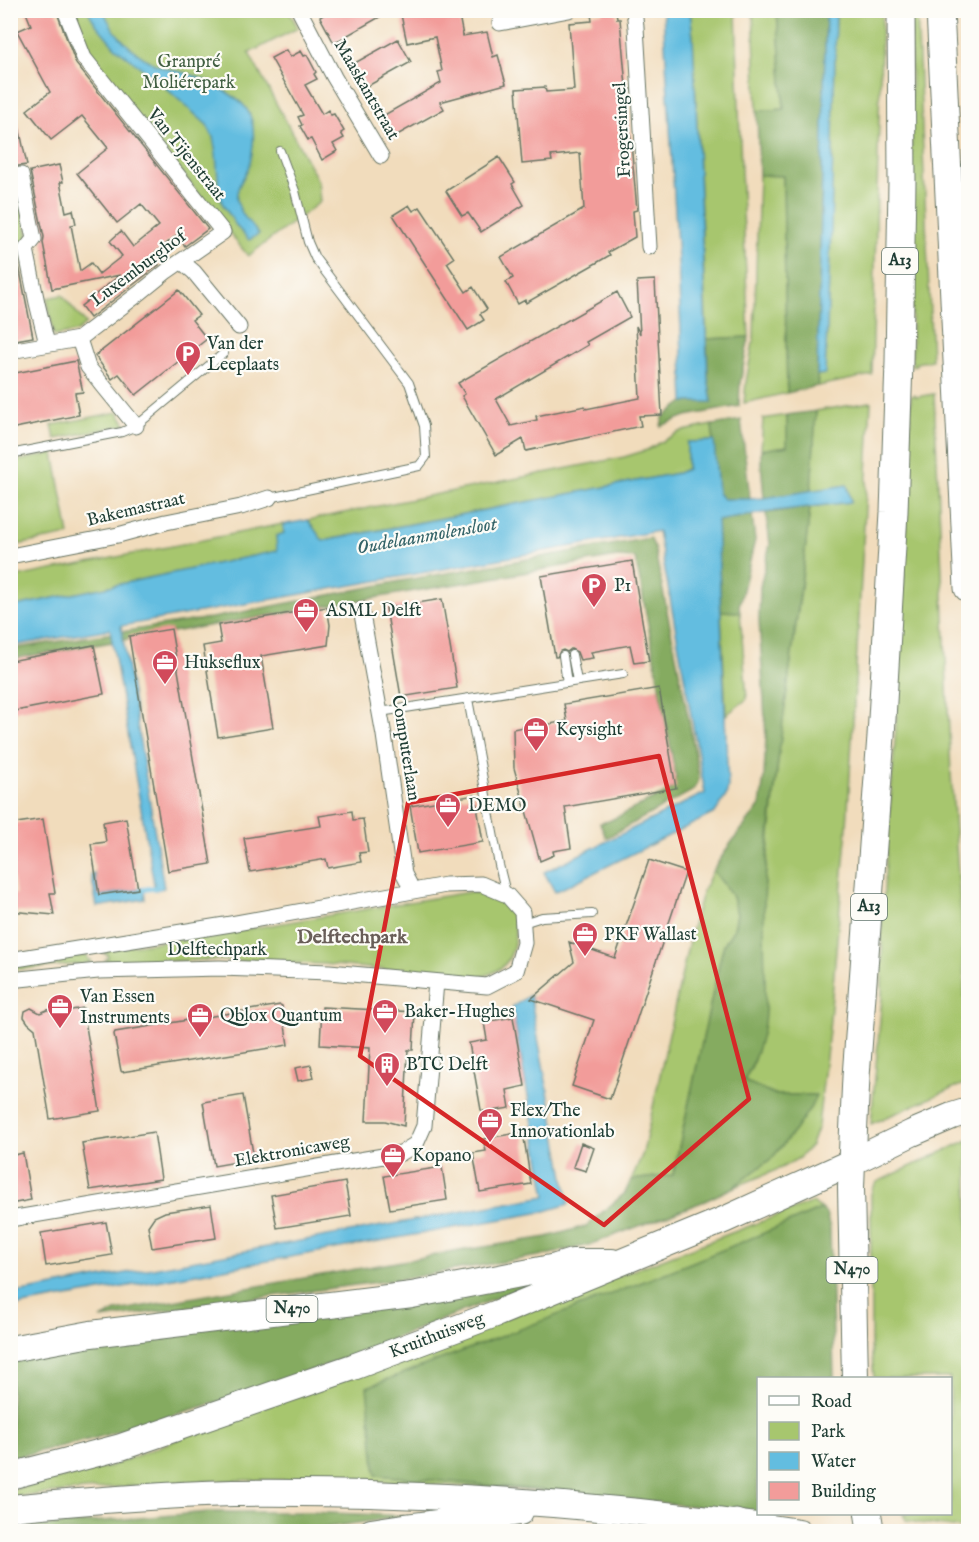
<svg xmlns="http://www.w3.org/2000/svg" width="979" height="1542" viewBox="0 0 979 1542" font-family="'IM FELL English',serif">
<rect width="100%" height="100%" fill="#fdfcf7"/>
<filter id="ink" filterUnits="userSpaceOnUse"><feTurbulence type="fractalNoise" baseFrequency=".0167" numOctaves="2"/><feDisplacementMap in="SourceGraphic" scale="12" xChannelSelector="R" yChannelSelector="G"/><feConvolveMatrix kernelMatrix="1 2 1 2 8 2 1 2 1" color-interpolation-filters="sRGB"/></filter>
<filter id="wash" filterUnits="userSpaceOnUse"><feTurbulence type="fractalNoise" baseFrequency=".008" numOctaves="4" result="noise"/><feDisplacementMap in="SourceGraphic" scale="24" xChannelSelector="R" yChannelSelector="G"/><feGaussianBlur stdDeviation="1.35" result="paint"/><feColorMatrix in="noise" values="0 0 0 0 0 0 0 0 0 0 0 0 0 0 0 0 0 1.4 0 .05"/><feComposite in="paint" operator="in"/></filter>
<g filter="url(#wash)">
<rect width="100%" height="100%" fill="#f1dcbc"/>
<path fill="#a7c66e" stroke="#638251" stroke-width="1.5" d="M72 11H289L298 28 249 53 318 181 320 202 248 256 88 54Z
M690 11H736L741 170 749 337 707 339 693 38Z
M753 11H777L784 109 757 111Z
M836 11H882L872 375 818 386 817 375 825 374 831 227Z
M911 11H917V12L932 360 916 363V365L912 366Z
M759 175 783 176 787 393 744 403 746 382 754 337Z
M18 190 29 241 18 243 11 208 10 192Z
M62 295 86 324 76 332 54 336 47 298Z
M934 394 951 774 962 930 968 1083 953 1088 871 1124 882 997V917L900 671 911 396 915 395 916 397Z
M871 402 847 827 829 1030 818 1126 811 1145 799 1158 781 1168 732 1188 772 1158 795 1130 815 1095H776L744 1081 752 1066 762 1033 765 1009 763 924 765 882 782 724 800 597 810 507 851 501 847 485 811 491 816 411Z
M118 412 126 424 125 425 55 439 52 425Z
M787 415 788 446 761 450 763 419Z
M712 425 714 441 687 442V469L678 473 322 541 308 520 624 457 647 450 679 432Z
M54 453 69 535 11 546V462Z
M283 524 284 533 277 551 11 607V578Z
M721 611 740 612 747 699 726 715Z
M713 870 733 897 737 914 734 929 724 944 720 960 673 1175 631 1180 643 1153 691 932 702 893Z
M469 892C482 894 497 896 507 907 519 919 516 947 508 960 501 971 488 975 477 978L323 964 210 960 106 963 105 959 108 958 107 953 104 954V949L206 936Z
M87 955 88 960H91L90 963 11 970V965Z
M968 1140V1529L919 1523 906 1520 903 1514H950V1378H874L871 1346V1194L873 1187 877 1182Z
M813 1202 821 1209 747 1241 481 1345 377 1475 559 1492C455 1486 350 1478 246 1480 167 1481 89 1490 11 1497V1490L111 1466 226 1420 560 1298Z"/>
<path fill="#85ab61" stroke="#52744a" stroke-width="1.5" d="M777 11H826L817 375 818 386 787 393 783 176 759 175 757 111 784 109Z
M749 337 740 383 739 406 686 416 661 426 663 417 684 402 712 401 708 379 707 339Z
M816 411 811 491 764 498 761 462V450L787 446V415Z
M741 420 750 499H723L718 493 712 425Z
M810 507C797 631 776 754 765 879 763 911 764 943 765 975 765 994 767 1015 762 1034 758 1050 752 1066 744 1081L776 1095H816L811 1107 795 1130 772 1158 732 1188 705 1201 589 1245 550 1254 401 1279 101 1319 116 1311 465 1250 547 1237 586 1226 625 1193 631 1180 673 1175 720 960 724 944 734 929 737 914 733 897 713 870 731 843 760 806 764 776 766 737 759 619 760 587 770 544 766 513Z
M752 515 755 540 739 606 740 612 721 611 717 520Z
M650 538 654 546 690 726 699 777 697 785 692 791 606 838 600 823 609 821 671 790 676 777 641 586 635 558 617 557 11 659V649L217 617 406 580Z
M821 1209 826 1213 830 1228 834 1378H758V1513L559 1492 376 1475 367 1387C519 1330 671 1273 821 1209Z
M544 1279 332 1363 258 1390 92 1439 11 1458V1359L131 1337Z
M209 1512H308L406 1516 295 1532H11V1529Z"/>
<path fill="#63bde0" stroke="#417d8a" stroke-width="1.5" d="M88 11H104C113 36 140 60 165 68 174 71 183 72 192 75 207 80 236 95 246 108 257 123 254 149 249 166 245 177 235 187 237 200 239 213 251 225 259 234L249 240 237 227 223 205 219 191 216 154 213 137 207 125 158 81 115 47 95 23Z
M663 11H690L693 38 708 379 712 402H684L678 261Z
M826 11H836L831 227 825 374 817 375Z
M714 441 718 493 723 499H750L764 498 847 485 851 502 775 511 717 521 728 787 726 796 715 813 555 892 544 872 705 793 658 531 121 626 164 888 155 890 110 629 11 646V607L277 551 276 536 284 533 283 526 286 524 308 520 323 541 678 473 687 469V442Z
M94 873 99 896 144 888 145 899 97 907 91 874Z
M530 995 569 1204 542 1212 11 1307V1294L546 1196 512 1007Z"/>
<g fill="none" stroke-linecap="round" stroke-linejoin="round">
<path stroke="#63bde0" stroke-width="5" d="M142 893 141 890 159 887V884"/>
</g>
<g id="blocks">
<path fill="#f29c9a" d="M25 10H56L76 64 208 229 185 246 177 235 151 256 159 265 90 318 81 306 120 275 52 289 43 243 44 237 30 171 59 165 63 182H60L66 212 73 210 76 224 71 225 80 271 91 263 99 274 122 256 110 241 121 231 133 247 159 226 141 204 117 223 77 173 108 148 82 116 51 140 27 110 50 92 17 31 31 25Z
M331 10H392L334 43 320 17Z
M400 10H458L463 36 487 32 493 57 498 55 506 84 440 102 444 109 390 139 379 118 441 83 438 72 442 71 435 37 407 43Z
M603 10H616L617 19H620L637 210 633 211 635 237 608 252 610 255 598 262 526 303 525 300 518 304 506 282 513 278 501 257 584 209 580 153 551 156 552 161 522 164 516 89 545 87 546 92 574 90 569 23 592 21 591 14 603 13Z
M398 39 411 62 366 87 353 64Z
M286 50 290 57 301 51 304 56 307 55 316 72 314 74 317 79 305 85 322 114 328 110 331 115 334 114 344 131 341 133 344 138 333 144 337 151 322 160 311 139 308 140 300 126 302 125 298 117 303 115 271 58Z
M10 117H17L27 165 10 167Z
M499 157 515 182 512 184 524 205 481 232 468 213 462 216 446 191Z
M409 205 413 211 420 207 454 258 447 263 462 286 466 292 473 287 487 309 480 314 484 320 468 330 393 215Z
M17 256 33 337 10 341V257Z
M655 280 662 415 639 416 641 426 526 451 523 439 496 455 462 396 465 394 458 383 617 292 630 317 586 342 588 345 496 399 511 426 537 420 536 416 585 406 586 409 640 398 636 326 640 334 637 281Z
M179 290 199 315 192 320 207 339 136 395 119 374 112 379 95 356Z
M76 361 83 392 75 393 79 415 10 429V374Z
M632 561 649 661 634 663 630 645 591 652 593 658 580 660 577 652 571 649 567 652 563 650 560 651 557 657H555L541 576Z
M442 599 457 688 401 697 386 608Z
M327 607 330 625 328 645 261 656 273 728 218 737 203 646 221 643 218 625Z
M171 629 211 864 168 871 129 636Z
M94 645 104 694 10 712V661Z
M659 688 676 788 565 807 571 848 553 851 554 855 540 861 514 768 513 729 527 726 528 728 567 721 564 704Z
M475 795 483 842 418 853 410 806Z
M352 811 353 820 363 819 368 852 359 853 361 862 328 868 326 859 250 872 244 838 321 826 319 816Z
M126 818 138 889 99 895 91 844 106 842 103 822Z
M43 819 55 893H50L54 915 10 911V895L16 894 10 861V824Z
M649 860 686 872 610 1099 572 1086 594 1020 531 999 574 962 569 942 615 958Z
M280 1005 282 1006 288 1045 122 1072 121 1071 114 1034 115 1032Z
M322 1007 415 1012 413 1050H408L404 1126 385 1121H366L370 1048 320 1045Z
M31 1008 40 1013 47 1010 65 1008V1011L83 1008 100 1111 50 1119 35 1029 28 1023 24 1017 25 1011Z
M513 1017 525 1086 507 1090 510 1108 486 1112 481 1110 469 1043 487 1040 484 1022Z
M311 1065 314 1078 298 1081 295 1068Z
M243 1095 254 1159 214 1166 203 1102Z
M154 1132 161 1179 90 1190 82 1143Z
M523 1132 531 1184 480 1192 473 1153 486 1151 483 1139Z
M581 1143 594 1148 586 1171 573 1167Z
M23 1153 31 1200 10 1204V1156Z
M442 1167 447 1200 390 1209 384 1176Z
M345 1182 351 1216 277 1228 271 1195Z
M211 1205 216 1238 152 1248 148 1226 154 1217 165 1212Z
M106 1222 112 1255 46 1266 41 1233Z"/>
</g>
</g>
<g filter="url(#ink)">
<use href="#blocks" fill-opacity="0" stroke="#687564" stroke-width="1.5"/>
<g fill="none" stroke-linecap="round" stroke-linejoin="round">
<defs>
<path id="service" d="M10 454 122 432 136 426 224 353
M269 498 419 466 426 457 424 426 409 383 315 258 308 242 295 191 280 151
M572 655 577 681
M563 656 567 683
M468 699 499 865 506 893
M380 712 623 674
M523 923 542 917 592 914"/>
<path id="minor" d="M299 10 334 77 381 156
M634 10 636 27 649 247
M500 23 569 10
M10 177 21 175 34 239 26 249 37 303 47 344
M181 261 194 272 239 327
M79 339 88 367 136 426
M10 351 79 339 141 292 167 271 223 232 84 58 65 10
M10 556 118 535 166 522 241 507 269 498
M361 609 384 735 404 874 413 891
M10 960 231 924 446 885 481 884 507 895 522 912 524 943 516 971 487 986 329 972 220 968 98 971 10 980
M10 1219 401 1153 416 1144 424 1126 436 982"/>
<path id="trunk" d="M852 1162 851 1188 855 1378
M10 1349 91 1334 412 1295 556 1267 572 1262H612
M10 1476 121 1447 353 1367 498 1313 726 1219 852 1162 912 1133 952 1116 968 1111
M10 1508C84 1501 158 1495 233 1493 278 1492 324 1493 369 1494 513 1498 656 1511 799 1532
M868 1514 871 1532
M371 1532C420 1524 470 1520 520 1512"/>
<path id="motorway" d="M940 10 968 588
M852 1162 856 1077 881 736 894 512 899 362 902 182 901 10
M736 1523 753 1532"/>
</defs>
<use href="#service" stroke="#687564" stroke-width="10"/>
<use href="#minor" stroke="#687564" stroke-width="17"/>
<use href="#trunk" stroke="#687564" stroke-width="28"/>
<use href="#motorway" stroke="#687564" stroke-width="29"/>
<use href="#service" stroke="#fff" stroke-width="8"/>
<use href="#minor" stroke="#fff" stroke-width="15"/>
<use href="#trunk" stroke="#fff" stroke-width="26"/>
<use href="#motorway" stroke="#fff" stroke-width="27"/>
</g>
</g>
<path fill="none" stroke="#d62828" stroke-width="4.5" stroke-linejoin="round" d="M659 756 749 1099 604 1225 360 1056 408 803Z"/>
<defs>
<symbol id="parking-pin" viewBox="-11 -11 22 30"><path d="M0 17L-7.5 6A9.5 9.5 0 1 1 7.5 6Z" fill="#d1495b" stroke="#fdfcf7"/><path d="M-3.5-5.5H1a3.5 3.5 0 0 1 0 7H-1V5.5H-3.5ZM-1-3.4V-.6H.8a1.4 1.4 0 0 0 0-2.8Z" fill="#fff"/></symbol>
<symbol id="office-pin" viewBox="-11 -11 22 30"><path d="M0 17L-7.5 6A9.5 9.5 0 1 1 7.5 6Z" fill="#d1495b" stroke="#fdfcf7"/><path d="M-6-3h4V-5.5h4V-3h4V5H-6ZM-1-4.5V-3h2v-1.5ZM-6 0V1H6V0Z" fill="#fff"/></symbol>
<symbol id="building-pin" viewBox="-11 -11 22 30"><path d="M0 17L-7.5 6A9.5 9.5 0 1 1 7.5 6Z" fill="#d1495b" stroke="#fdfcf7"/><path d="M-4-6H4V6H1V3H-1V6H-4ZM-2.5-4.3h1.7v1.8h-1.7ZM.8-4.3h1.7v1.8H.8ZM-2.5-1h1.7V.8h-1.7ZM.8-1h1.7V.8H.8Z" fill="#fff"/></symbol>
</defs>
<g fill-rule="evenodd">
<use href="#parking-pin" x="173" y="339" width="30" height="40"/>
<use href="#parking-pin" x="579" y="571" width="30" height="40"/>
<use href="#office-pin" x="291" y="596" width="30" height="40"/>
<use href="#office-pin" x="150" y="648" width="30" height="40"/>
<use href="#office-pin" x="521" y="715" width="30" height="40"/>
<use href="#office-pin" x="433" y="791" width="30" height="40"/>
<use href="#office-pin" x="570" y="920" width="30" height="40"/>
<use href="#office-pin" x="45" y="992" width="30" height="40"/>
<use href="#office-pin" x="370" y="997" width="30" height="40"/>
<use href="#office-pin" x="185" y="1001" width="30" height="40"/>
<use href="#building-pin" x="372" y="1050" width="30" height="40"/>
<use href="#office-pin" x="475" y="1106" width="30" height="40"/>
<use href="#office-pin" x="378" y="1141" width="30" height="40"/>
</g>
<g text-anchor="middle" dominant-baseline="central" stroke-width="4.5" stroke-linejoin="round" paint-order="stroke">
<g fill="#fdfcf7" stroke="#62766e" stroke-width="1.5">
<rect x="882" y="248" width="36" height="26" rx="4.5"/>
<rect x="851" y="894" width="36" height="26" rx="4.5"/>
<rect x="826.5" y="1257" width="51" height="26" rx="4.5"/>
<rect x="266.5" y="1296" width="51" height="26" rx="4.5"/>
</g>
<g font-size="16" font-weight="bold" fill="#1f3d34">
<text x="900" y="261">A13</text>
<text x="869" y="907">A13</text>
<text x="852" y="1270">N470</text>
<text x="292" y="1309">N470</text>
</g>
<g font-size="18" fill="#415f42" stroke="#fdfcf7">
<text x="189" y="62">Granpré<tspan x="189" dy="21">Moliérepark</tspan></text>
</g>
<g font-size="18" fill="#1f3d34" stroke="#fdfcf7">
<text transform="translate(366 90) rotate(60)">Maaskantstraat</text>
<text transform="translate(623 130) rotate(-93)">Frogersingel</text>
<text transform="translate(186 155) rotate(51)">Van Tijenstraat</text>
<text transform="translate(139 269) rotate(-37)">Luxemburghof</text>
<text transform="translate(136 510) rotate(-13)">Bakemastraat</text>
<text transform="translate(405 748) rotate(81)">Computerlaan</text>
<text x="217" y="950">Delftechpark</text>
<text transform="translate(292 1152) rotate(-10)">Elektronicaweg</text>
<text transform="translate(437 1336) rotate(-21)">Kruithuisweg</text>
</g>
<g font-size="18" fill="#1f3d34" stroke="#fdfcf7" text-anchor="start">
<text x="207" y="344">Van der<tspan x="207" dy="21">Leeplaats</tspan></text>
<text x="614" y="586">P1</text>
<text x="326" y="611">ASML Delft</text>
<text x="184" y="663">Hukseflux</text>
<text x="556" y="730">Keysight</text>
<text x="468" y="806">DEMO</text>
<text x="604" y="935">PKF Wallast</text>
<text x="80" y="997">Van Essen<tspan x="80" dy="21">Instruments</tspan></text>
<text x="404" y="1012">Baker-Hughes</text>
<text x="220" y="1016">Qblox Quantum</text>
<text x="406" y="1065">BTC Delft</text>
<text x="510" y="1111">Flex/The<tspan x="510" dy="21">Innovationlab</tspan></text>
<text x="412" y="1156">Kopano</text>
</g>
<g font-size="20" font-style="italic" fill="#336368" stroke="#fdfcf7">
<text transform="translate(427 536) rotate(-10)">Oudelaanmolensloot</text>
</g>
<g font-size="20" font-weight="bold" fill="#695e58" stroke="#fdfcf7">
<text x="352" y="937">Delftechpark</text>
</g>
</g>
<rect width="979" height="1542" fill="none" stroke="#fdfcf7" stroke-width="36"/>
<rect x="757" y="1377" width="195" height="138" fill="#fdfcf7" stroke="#a4b0a9" stroke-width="1.5"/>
<rect x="769" y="1396" width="30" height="9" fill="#ffffff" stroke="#a4b0a9" stroke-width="1.5"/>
<text x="811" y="1407" font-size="18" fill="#1f3d34">Road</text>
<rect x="769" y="1422" width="30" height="18" fill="#a7c66e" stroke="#a4b0a9" stroke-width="1.5"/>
<text x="811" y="1437" font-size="18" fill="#1f3d34">Park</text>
<rect x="769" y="1452" width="30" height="18" fill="#63bde0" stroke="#a4b0a9" stroke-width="1.5"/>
<text x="811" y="1467" font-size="18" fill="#1f3d34">Water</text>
<rect x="769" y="1482" width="30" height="18" fill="#f29c9a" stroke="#a4b0a9" stroke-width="1.5"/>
<text x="811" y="1497" font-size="18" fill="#1f3d34">Building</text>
</svg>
